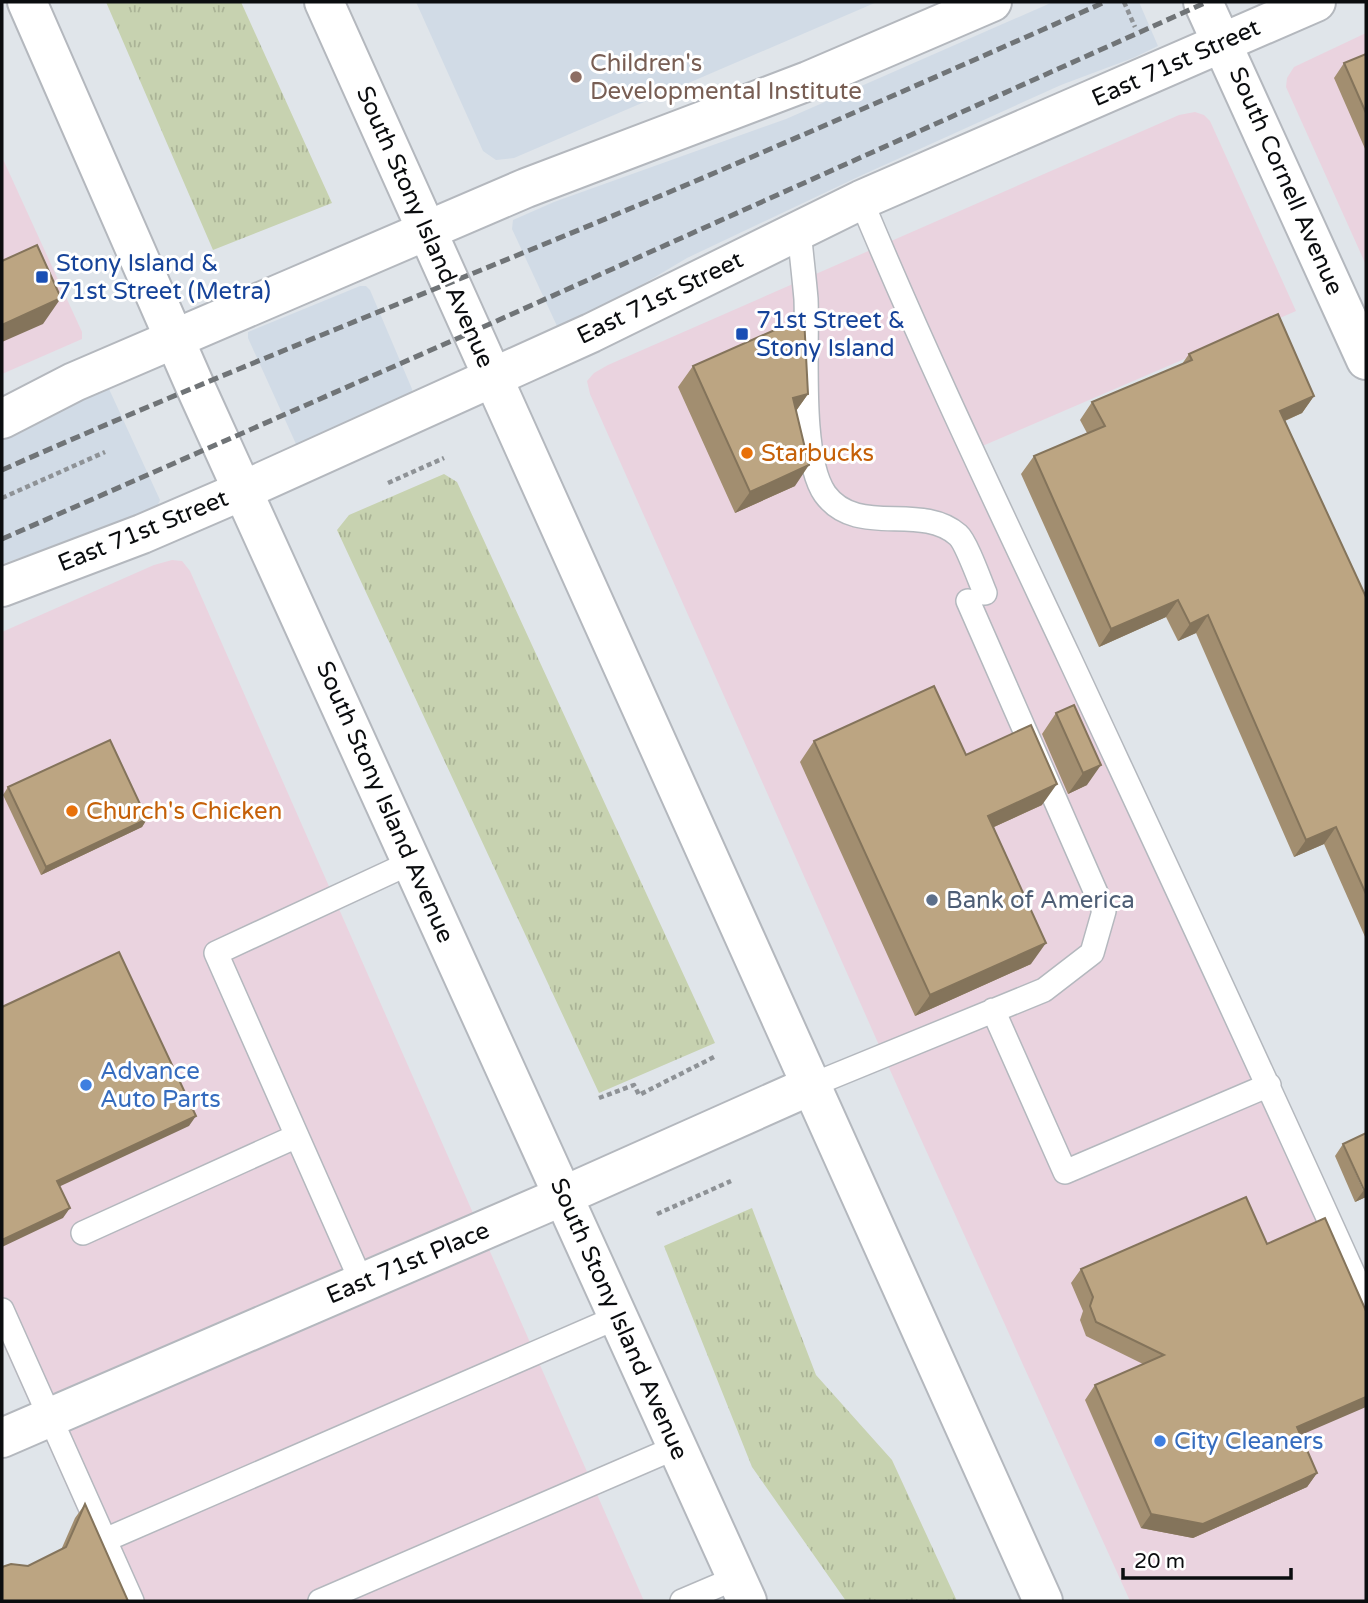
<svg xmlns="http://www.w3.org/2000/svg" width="1368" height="1603" viewBox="0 0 1368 1603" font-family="'Varela Round',sans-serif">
<defs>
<pattern id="grass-tufts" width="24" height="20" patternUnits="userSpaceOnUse" patternTransform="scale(1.75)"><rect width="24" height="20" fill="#c7d2b0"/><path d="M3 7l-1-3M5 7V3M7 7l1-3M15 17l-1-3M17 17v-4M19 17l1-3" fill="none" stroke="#aab396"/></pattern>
</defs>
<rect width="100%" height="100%" fill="#e0e5ea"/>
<path fill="#ead3df" d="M1366 33V265L1286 87 1287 78 1294 67Z
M1195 112 1204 115 1210 121 1296 311 973 450 1366 1308V1601H1130L910 1115 590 394 587 381 594 373 608 365 1179 115Z
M2 157 82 332V339L2 374Z
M172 560 182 561 190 571 644 1601H118L2 1342V632L154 565Z"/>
<path fill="#d1dbe6" d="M416 2H877L514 158 496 160 483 151Z
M1053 2H1139L1158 46 1133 58 1061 85 860 176 687 258 593 314 564 328 557 326 512 229 513 220 554 202 786 119Z
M360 286H366L370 290 412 389V394L300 445 296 444 248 338V332Z
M104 386 109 389 160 500 157 507 119 523 2 564V440L69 402Z"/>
<path fill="url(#grass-tufts)" d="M106 2H241L332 203 213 250Z
M444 474 457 482 715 1043 599 1093 337 530 349 515Z
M752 1208 816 1375 892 1460 957 1601H846L752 1467 664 1246Z"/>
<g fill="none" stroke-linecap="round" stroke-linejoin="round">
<defs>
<path id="lane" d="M861 200C925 354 997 504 1068 655 1168 870 1269 1085 1366 1302
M799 229C801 252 804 276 806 299 808 346 799 457 825 494 857 538 920 502 958 535 966 542 980 581 985 593
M993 1010 1065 1172 1269 1085
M812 1085 1044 990 1092 953 1104 911 968 601
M83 1233 297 1136
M362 1283 216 953 412 862
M2 1310 132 1601
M105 1540 618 1317
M320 1601 677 1447
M682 1601 736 1578"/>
<path id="street" d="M1203 2 1366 360
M2 1438 563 1196 812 1085"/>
<path id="secondary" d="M2 419 74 382 526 188 808 81 992 2
M2 587 142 534 244 490 591 333 861 200 1316 2"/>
<path id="highway" d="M27 2 195 386 747 1601
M324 2 1043 1601"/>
</defs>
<use href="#lane" stroke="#b4b8be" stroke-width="26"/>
<use href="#street" stroke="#b4b8be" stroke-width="42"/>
<use href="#secondary" stroke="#b4b8be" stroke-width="42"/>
<use href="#highway" stroke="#b4b8be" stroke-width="42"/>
<path stroke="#8e9296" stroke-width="4.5" stroke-dasharray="5 3.5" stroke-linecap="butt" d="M1124 2 1135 27
M388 483 444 458
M2 498 105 452
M599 1098 634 1085 639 1095 716 1056
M657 1214 731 1181"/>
<use href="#lane" stroke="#fff" stroke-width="23"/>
<use href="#street" stroke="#fff" stroke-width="38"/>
<use href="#secondary" stroke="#fff" stroke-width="38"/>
<use href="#highway" stroke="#fff" stroke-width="38"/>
<path stroke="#707477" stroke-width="5" stroke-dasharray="10 5" stroke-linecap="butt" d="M2 470C182 390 365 318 547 243 735 166 920 84 1105 2
M2 539 472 332 1207 2"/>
</g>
<path fill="#a28e70" d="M1366 54V151L1334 78 1344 63Z
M1189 354 1314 396 1302 413 1285 421 1366 597V939L1324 844 1294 857 1196 633 1178 641 1166 617 1099 647 1021 474 1034 456 1087 433 1080 420 1092 402 1182 364Z
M693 366 808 394 796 411 795 486 735 513 678 387Z
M1074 705 1087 785 1068 794 1042 734 1056 713Z
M814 741 966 755 1042 805 994 827 1031 964 915 1016 800 762Z
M8 787 147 819 142 827 41 875 3 795Z
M1343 1144 1366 1197 1355 1202 1335 1156Z
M1081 1269 1301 1435 1317 1473 1307 1487 1193 1538 1141 1528 1085 1400 1095 1385 1143 1364 1086 1336 1080 1320 1083 1311 1071 1283Z
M85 1504 128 1601 28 1566 61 1550 75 1518Z"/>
<path fill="#84745b" d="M61 298 43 324 2 342V325Z
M808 394 793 415V398Z
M1314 396 1302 413 1268 428 1280 411Z
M809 465 795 486 735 513 750 492Z
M1178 600 1166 617 1099 647 1111 629Z
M1208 615 1196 633 1178 641 1190 624Z
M1101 765 1087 785 1068 794 1083 773Z
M1057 784 1042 805 974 836 988 816Z
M147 819 142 827 41 875 46 867Z
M1336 827 1324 844 1294 857 1306 840Z
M1046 943 1031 964 915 1016 930 995Z
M196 1116 189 1126 50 1191 57 1181Z
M1366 1189V1197L1355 1202 1364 1190Z
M70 1208 63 1218 2 1247V1240Z
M1366 1397V1407L1287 1441 1297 1427Z
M1317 1473 1307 1487 1193 1538 1141 1528 1151 1514Z"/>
<path fill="#bca582" stroke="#84745b" stroke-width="2" d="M1366 54V113L1344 63Z
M37 245 61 298 2 325V261Z
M1278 314 1314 396 1280 411 1366 597V894L1336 827 1306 840 1208 615 1190 624 1178 600 1111 629 1034 456 1105 426 1092 402 1192 360 1189 354Z
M804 317 808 394 793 398 809 465 750 492 693 366Z
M934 686 966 755 1031 725 1057 784 988 816 1046 943 930 995 814 741Z
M1074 705 1101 765 1083 773 1056 713Z
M110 740 147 819 46 867 8 787Z
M119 952 196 1116 57 1181 70 1208 2 1240V1007Z
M1366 1133V1189L1364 1190 1343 1144Z
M1246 1197 1267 1244 1325 1218 1366 1311V1397L1297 1427 1317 1473 1203 1524 1151 1514 1095 1385 1164 1355 1096 1322 1090 1306 1093 1297 1081 1269Z
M85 1504 128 1601H2V1567L11 1564 28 1566 66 1547Z"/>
<circle fill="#8d6e63" stroke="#fff" stroke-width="2.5" cx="576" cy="77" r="7"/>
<g fill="#1a4fb4" stroke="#fff" stroke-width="2.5">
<rect x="35" y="270" width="14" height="14" rx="3.5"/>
<rect x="735" y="327" width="14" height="14" rx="3.5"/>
</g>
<g fill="#e8710a" stroke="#fff" stroke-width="2.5">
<circle cx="747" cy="453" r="7"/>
<circle cx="72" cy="811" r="7"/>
</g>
<circle fill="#5c6f8a" stroke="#fff" stroke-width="2.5" cx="932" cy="900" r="7"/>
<g fill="#3f7fe0" stroke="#fff" stroke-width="2.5">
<circle cx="86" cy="1085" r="7"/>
<circle cx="1160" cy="1441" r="7"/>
</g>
<g text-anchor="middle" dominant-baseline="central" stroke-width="6" stroke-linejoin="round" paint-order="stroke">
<g font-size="24" fill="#785e54" stroke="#fff" text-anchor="start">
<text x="590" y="63">Children's<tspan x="590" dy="28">Developmental Institute</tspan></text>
</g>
<g font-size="24" fill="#0b0d0f" stroke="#fff">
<text transform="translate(1176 63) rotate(-24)">East 71st Street</text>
<text transform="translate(1286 181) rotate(66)">South Cornell Avenue</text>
<text transform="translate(425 227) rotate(66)">South Stony Island Avenue</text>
<text transform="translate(660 298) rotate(-26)">East 71st Street</text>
<text transform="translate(143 531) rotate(-22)">East 71st Street</text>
<text transform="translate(385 802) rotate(66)">South Stony Island Avenue</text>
<text transform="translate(408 1263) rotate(-23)">East 71st Place</text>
<text transform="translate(619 1319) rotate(66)">South Stony Island Avenue</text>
</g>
<g font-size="24" fill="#164399" stroke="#fff" text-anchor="start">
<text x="56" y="263">Stony Island &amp;<tspan x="56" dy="28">71st Street (Metra)</tspan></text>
<text x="756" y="320">71st Street &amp;<tspan x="756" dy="28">Stony Island</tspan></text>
</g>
<g font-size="24" fill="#c56008" stroke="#fff" text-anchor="start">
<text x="761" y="453">Starbucks</text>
<text x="86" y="811">Church's Chicken</text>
</g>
<g font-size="24" fill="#4e5e75" stroke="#fff" text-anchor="start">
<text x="946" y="900">Bank of America</text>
</g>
<g font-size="24" fill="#366cbe" stroke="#fff" text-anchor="start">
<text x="100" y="1071">Advance<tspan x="100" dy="28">Auto Parts</tspan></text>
<text x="1174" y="1441">City Cleaners</text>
</g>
</g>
<rect width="1368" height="1603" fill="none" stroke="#0b0d0f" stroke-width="7"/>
<path d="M1123 1568v10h168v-10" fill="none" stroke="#0b0d0f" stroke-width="3.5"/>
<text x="1134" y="1568" font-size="21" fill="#0b0d0f" stroke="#ffffff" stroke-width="5" paint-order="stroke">20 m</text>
</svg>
